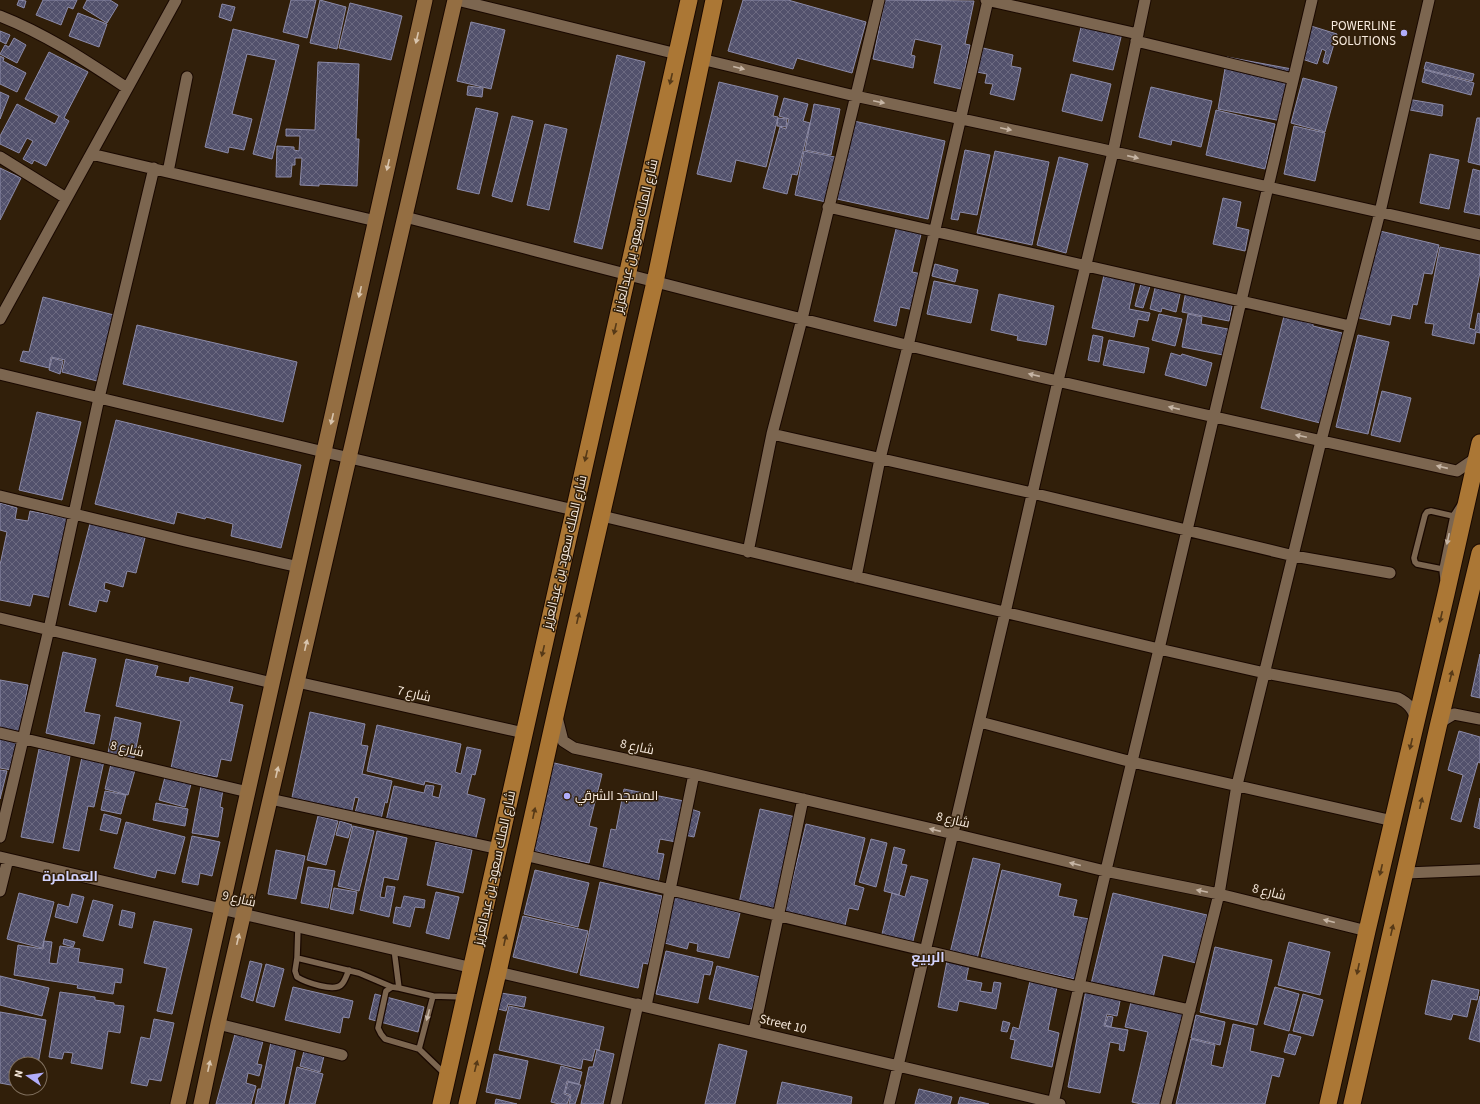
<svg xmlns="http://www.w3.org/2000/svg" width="1480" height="1104" viewBox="0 0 1480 1104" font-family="'Source Sans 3',Cairo,sans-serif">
<defs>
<pattern id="building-cross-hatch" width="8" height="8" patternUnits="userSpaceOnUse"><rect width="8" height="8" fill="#52516c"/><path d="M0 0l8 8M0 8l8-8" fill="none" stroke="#6c6a81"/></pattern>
</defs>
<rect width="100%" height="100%" fill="#311f0a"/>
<path fill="url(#building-cross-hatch)" stroke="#8c8ba9" d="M19 0 26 1 24 8 17 5Z
M43 0H77L73 9 68 7 61 25 36 15Z
M87 0H110L118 5 107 23 83 8Z
M291 0H316L307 38 283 32Z
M320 0 346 7 337 49 310 43Z
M743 0H788L866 22 852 73 797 58 793 69 728 51Z
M885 0 974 1 965 44 970 45 961 89 934 83 942 45 915 39 911 55 915 56 913 68 873 59Z
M350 3 402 16 391 60 339 48Z
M222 4 235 7 231 21 219 17Z
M78 13 107 24 99 47 69 36Z
M471 22 505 30 491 89 457 81Z
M1082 23 1122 33 1113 70 1073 61Z
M1311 26 1337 34 1328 64 1323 62 1326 51 1322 49 1317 64 1302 59Z
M233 29 299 45 272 159 253 154 276 60 247 54 232 114 252 119 244 150 229 147 228 153 205 147Z
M0 31 10 35 6 44 0 41Z
M14 38 26 45 17 63 0 54 5 45 9 47Z
M983 48 1013 55 1011 66 1021 68 1014 100 990 94 993 84 985 83 987 74 977 72Z
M49 52 88 72 64 118 69 121 46 166 34 160 32 164 23 159 33 141 27 138 19 153 0 144V136L17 104 55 124 59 116 25 99Z
M617 55 645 62 602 249 574 242Z
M0 56 4 58 3 61 26 73 17 92 0 84Z
M1227 57 1292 69 1282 121 1218 109Z
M318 62 359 64 356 139H359L357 186 319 184V186L300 185 302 158H295V165H292L291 177H276L277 146 294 147V150L299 151 300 136H286V129L315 130Z
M1426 62 1474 74 1472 81 1424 69Z
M1425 70 1474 83 1471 95 1422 82Z
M1071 74 1111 84 1102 121 1062 111Z
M1303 78 1337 87 1325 132 1291 123Z
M719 82 778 96 773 116 778 117 766 167 736 160 731 182 697 174Z
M468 86 483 88 482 97 467 95Z
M1151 87 1212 101 1201 147 1172 140 1171 145 1139 137Z
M0 92 9 96 0 119Z
M784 98 808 104 803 121 810 123 797 175 792 174 787 194 763 188 780 127 786 129 789 119 779 116Z
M1407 99 1443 105 1442 116 1405 109Z
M814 104 840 109 831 155 805 150Z
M476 108 498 113 479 194 457 189Z
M1216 110 1275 124 1265 169 1206 155Z
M512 116 533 121 512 202 492 196Z
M778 118 787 119 786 127 777 126Z
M1477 118H1480V165L1468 162Z
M854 121 945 141 928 219 837 199Z
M545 124 567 129 549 210 527 205Z
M1294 126 1325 133 1315 181 1284 174Z
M965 150 990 155 977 215 960 212 958 220 951 219Z
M804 151 835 157 826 202 795 195Z
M995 151 1049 162 1032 245 977 233Z
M1430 154 1459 160 1449 209 1420 203Z
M1059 157 1088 164 1066 253 1037 245Z
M0 168 21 178 0 220Z
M1473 169 1480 171V215L1464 212Z
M1223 198 1241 202 1236 227 1249 230 1245 251 1213 244Z
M897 225 922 230 912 272 922 274 914 310 900 307 896 326 874 321Z
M1380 231 1439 245 1432 274 1424 273 1417 305 1413 304 1410 319 1392 315 1390 325 1359 318Z
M1440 247 1480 255V272L1469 328 1475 330 1478 313 1480 314V333L1476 332 1474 344 1432 335 1434 324 1425 323Z
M935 264 958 270 955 282 932 276Z
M1104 275 1135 281 1129 309 1150 313 1148 321 1138 319 1134 337 1092 328Z
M1142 280 1151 283 1143 308 1135 306Z
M934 281 978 290 971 323 927 314Z
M1156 284 1181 290 1176 312 1162 308 1161 312 1150 309Z
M1186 291 1233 301 1229 321 1182 312Z
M999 294 1054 306 1046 345 1017 340 1018 336 991 330Z
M43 297 114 315 97 381 62 372 65 360 51 357 49 368 20 361 23 351 29 352Z
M1159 314 1182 319 1175 346 1152 340Z
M1188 314 1202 317 1201 324 1228 329 1223 355 1182 347Z
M1284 316 1313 324V326L1346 334 1324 424 1261 408Z
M137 325 297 362 283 422 123 384Z
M1093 335 1103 337 1099 362 1088 360Z
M1358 335 1389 342 1368 434 1336 427Z
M1109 340 1149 348 1144 373 1103 365Z
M1171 353 1181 356 1182 354 1212 363 1206 386 1165 375Z
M52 358 63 361 60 374 49 370Z
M1382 391 1411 398 1400 442 1371 435Z
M37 412 81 422 62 500 19 490Z
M116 420 301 465 281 548 231 536 233 524 206 517 205 519 177 512 174 524 95 504Z
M0 503 17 508 15 519 28 521 30 511 70 519 53 598 33 594 30 606 0 600V565L7 532 0 530Z
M92 516 147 530 136 573 127 571 123 587 105 582 104 589 110 591 107 602 99 600 96 612 69 605Z
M63 652 96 659 84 712 100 715 94 744 46 733Z
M1480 654V698L1471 696Z
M126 659 158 666 155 676 189 683 190 677 233 687 229 702 243 705 231 761 221 759 217 777 171 768 181 721 116 706Z
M0 680 28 685 23 713H26L22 735 0 731Z
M310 712 365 724 361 745 368 746 362 774 392 781 387 803 385 802 381 819 355 813 359 798 355 797 351 815 291 802Z
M115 717 141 723 134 758 108 753Z
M377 725 461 744 455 772 461 774 467 747 481 750 475 775 472 774 467 794 485 799 475 842 386 821 394 786 424 793 426 785 434 786 432 796 439 798 442 785 425 781 424 785 367 771Z
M1459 731 1480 737V763L1478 762 1461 822 1451 819 1463 775 1448 770Z
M0 739 17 742 11 770 0 768Z
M39 749 70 756 53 843 21 837Z
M82 757 104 761 94 807 88 806 79 851 63 848Z
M550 762 602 774 589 826 597 828 589 863 529 850Z
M111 764 135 770 128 795 105 789Z
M0 770 7 771 0 799Z
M165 777 191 784 185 807 159 800Z
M201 786 223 790 220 807 223 808 218 837 192 833Z
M624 789 684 801 676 842 660 839 657 853 664 854 658 883 602 872 611 829 616 830Z
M105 791 126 795 121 814 101 810Z
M1480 798V829L1474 827Z
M156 803 188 809 185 826 153 820Z
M691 809 700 812 694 837 684 835Z
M760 809 796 817 775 911 739 903Z
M104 814 121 819 117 834 100 830Z
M318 816 338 821 326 865 307 860Z
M340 821 352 825 348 838 336 835Z
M126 822 185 837 175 874 157 870 155 878 114 868Z
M806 824 865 838 854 885 864 888 858 910 849 908 844 930 784 916Z
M353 826 374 831 359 891 338 886Z
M377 831 407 838 398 880 384 877 380 897 385 898 387 886 395 887 389 917 360 910Z
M192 836 220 842 212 876 200 873 198 885 182 882Z
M871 839 887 843 876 887 859 882Z
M436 842 472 850 463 893 427 885Z
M894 847 905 850 901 864 907 865 899 895 884 891Z
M276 850 305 856 296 899 268 894Z
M973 858 1000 864 977 959 950 953Z
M308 867 335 871 328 908 301 903Z
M535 870 589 883 578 927 524 914Z
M1002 870 1061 884 1058 896 1077 900 1073 916 1089 919 1075 979 981 958Z
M911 876 928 880 912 945 881 938 892 893 905 897Z
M600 882 662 896 648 964 643 963 638 988 580 975Z
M334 888 357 892 353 914 330 909Z
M436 892 459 897 449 939 426 933Z
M19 893 54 902 42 948 7 939Z
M1113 893 1207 915 1196 963 1163 955 1153 998 1091 984Z
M72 894 84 897 77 923 55 917 58 904 69 907Z
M404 896 425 900 424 908 415 907 410 927 393 923 396 907 401 908Z
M672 896 740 913 729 958 697 951 698 944 689 942 687 949 661 942Z
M93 900 113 905 103 941 83 936Z
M122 910 135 913 132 928 119 925Z
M523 916 588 931 577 973 513 957Z
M154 921 192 929 172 1014 157 1011 167 968 144 963Z
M64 939 75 942 73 947 63 944Z
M44 941 52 942 49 963 57 964 60 946 80 949 78 962 123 969 121 983 115 982 113 994 77 988 78 985 14 975 18 945 43 949Z
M1289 942 1330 952 1320 995 1278 985Z
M1215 947 1272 960 1257 1025 1200 1012Z
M666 951 713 962 710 975 704 974 698 1003 656 994Z
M250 961 262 964 253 1001 241 997Z
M947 961 969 965 966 980 982 983 980 991 992 993 994 982 1001 983 996 1009 959 1001 957 1011 938 1007Z
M266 964 284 969 274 1007 256 1002Z
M717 966 760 977 752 1009 709 999Z
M0 976 49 988 42 1016 0 1005Z
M1432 980 1479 990 1477 1000 1471 999 1467 1017 1453 1014 1451 1020 1425 1014Z
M1030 981 1057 987 1048 1030 1059 1033 1052 1067 1011 1058 1015 1040 1010 1039 1013 1027 1019 1029Z
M293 987 353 1001 349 1018 343 1017 340 1033 285 1020Z
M1275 987 1299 994 1289 1031 1264 1024Z
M1086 990 1121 996 1117 1016 1107 1014 1104 1026 1128 1030 1124 1051 1119 1050 1120 1044 1110 1042 1100 1093 1068 1087Z
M60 992 95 997V1000L114 1003V1005L124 1006 120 1033 108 1031 102 1069 71 1063 73 1053 64 1052 62 1059 49 1057Z
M501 993 526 997 524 1007 508 1004 506 1011 498 1009Z
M375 994 424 1007 418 1032 369 1019Z
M1303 994 1323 1000 1313 1036 1293 1031Z
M1480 996V1042L1469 1039Z
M1131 1002 1183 1014 1164 1104H1141L1132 1102 1148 1032 1125 1027Z
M509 1006 604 1027 599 1050 595 1049 592 1061 583 1059 581 1069 499 1050Z
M0 1012 46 1020 38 1064H16V1086L0 1083Z
M1196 1015 1225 1022 1220 1045 1191 1038Z
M1108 1016 1113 1017 1111 1027 1105 1025Z
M154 1019 174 1023 161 1081 149 1079 147 1086 131 1083 141 1037 150 1039Z
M1003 1021 1010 1023 1007 1032 1001 1031Z
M1233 1024 1254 1029 1250 1051 1284 1059 1279 1077 1272 1075 1265 1104H1176L1191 1039 1215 1045 1211 1065 1223 1068Z
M235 1034 263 1041 257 1064 262 1065 259 1076 248 1073 246 1083 256 1086 251 1104H216Z
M1289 1034 1301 1037 1295 1055 1284 1052Z
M271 1042 296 1047 284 1104H255L258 1089H261Z
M719 1044 747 1051 735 1104H705Z
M597 1050 614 1054 603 1104H581L589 1067H593Z
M304 1051 324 1056 320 1072 300 1066Z
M494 1054 528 1061 520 1099 486 1092Z
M561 1066 582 1072 579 1084 567 1081 564 1094 570 1096 567 1104H559L551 1102Z
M297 1067 323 1074 315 1104H289Z
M568 1082 581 1085 575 1104H569L571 1095 565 1093Z
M782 1082 852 1097 851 1104H777Z
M919 1089 952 1097 950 1104H915Z
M960 1097 989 1104H958Z
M496 1099 517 1104H495Z"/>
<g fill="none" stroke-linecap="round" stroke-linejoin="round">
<defs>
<path id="lane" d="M1442 569 1417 564 1415 562 1414 558 1425 515 1427 512 1431 511 1453 516
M1443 579 1442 569 1453 516 1460 505
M298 927 297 958 295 971 297 977C305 982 335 993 342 984 345 981 347 974 349 970
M394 949 399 988
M297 958 359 973 392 987
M419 1049 385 1039 381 1034 378 1028 386 991 392 987 399 988 433 996
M445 1074 419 1049 433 996 464 997"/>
<path id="street" d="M457 0 677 54
M986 0 1138 34
M0 16C46 34 86 61 127 88
M1136 41 1293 79
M701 59 855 96 1101 149 1480 235
M91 154 376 221
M0 157 66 198
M168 172 187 77
M828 207 1350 326
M405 217C572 260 738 304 906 345 1089 390 1273 430 1457 471L1476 458
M0 319 176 0
M0 374 324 452 574 510
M772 434 1032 493 1294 556 1390 573
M0 496 185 541 299 567
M602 516 1159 649 1265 673 1398 698C1408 703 1414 709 1416 721
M748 552 772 434 802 319 879 0
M856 577 880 459 908 346 988 0
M0 618 272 683
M297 682 524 733
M557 717 563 741 574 748 694 774 954 834 1105 871 1219 894 1367 931
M980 722 1132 762 1393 821
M1439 725 1444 720 1454 714 1480 719
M0 733 248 792
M270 799 499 849
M0 837 49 629 99 398 154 168
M524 855 1078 987H1087L1190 1010
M0 857 473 968
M1406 873 1480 870
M0 891 8 859
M498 972 1060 1104
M646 1006 694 774
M218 1024 342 1055
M754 1031 803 799
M616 1104 638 1004
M889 1104 1005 613 1058 381 1113 152 1145 0
M1053 1104C1085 952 1123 800 1159 649 1211 433 1260 216 1312 0
M1166 1104 1219 894 1237 785 1321 441 1380 212 1429 0"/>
<path id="secondary" d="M178 1104 425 0
M201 1104 218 1024 455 0"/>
<path id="primary" d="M441 1104 689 0
M467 1104 498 972 556 712 655 282 714 0
M1328 1104 1367 931 1446 594 1480 443
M1352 1104 1438 727 1480 553"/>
</defs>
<use href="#lane" stroke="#190800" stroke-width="8"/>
<use href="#street" stroke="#190800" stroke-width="13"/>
<use href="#secondary" stroke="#190800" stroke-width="17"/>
<use href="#primary" stroke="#190800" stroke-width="19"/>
<use href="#lane" stroke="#7c6650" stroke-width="5.5"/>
<use href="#street" stroke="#7c6650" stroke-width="11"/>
<use href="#secondary" stroke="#946e42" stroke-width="15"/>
<use href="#primary" stroke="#ab7735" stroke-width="17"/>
</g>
<defs><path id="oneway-solid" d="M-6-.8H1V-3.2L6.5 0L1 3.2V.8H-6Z"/></defs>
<g fill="#d9c5ae">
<use href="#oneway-solid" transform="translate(417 38) rotate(103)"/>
<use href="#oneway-solid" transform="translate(388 165) rotate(103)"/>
<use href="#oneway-solid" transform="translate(360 292) rotate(103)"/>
<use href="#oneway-solid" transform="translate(332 419) rotate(103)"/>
<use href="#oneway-solid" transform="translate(306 645) rotate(-77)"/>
<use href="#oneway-solid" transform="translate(277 772) rotate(-77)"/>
<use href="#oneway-solid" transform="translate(238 939) rotate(-77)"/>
<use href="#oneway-solid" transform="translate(209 1066) rotate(-78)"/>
</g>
<g fill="#c6b5a5">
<use href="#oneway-solid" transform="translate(739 68) rotate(14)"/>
<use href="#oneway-solid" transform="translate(879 102) rotate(12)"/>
<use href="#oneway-solid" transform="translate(1006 129) rotate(12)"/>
<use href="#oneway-solid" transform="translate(1133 157) rotate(13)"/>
<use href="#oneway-solid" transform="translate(1034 375) rotate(-167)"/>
<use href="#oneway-solid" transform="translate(1174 408) rotate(-167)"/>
<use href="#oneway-solid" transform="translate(1301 436) rotate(-168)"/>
<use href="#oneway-solid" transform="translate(1442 467) rotate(-167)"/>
<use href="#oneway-solid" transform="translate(1448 539) rotate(102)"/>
<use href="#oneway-solid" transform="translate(935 830) rotate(-167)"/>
<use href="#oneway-solid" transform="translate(1075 864) rotate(-166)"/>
<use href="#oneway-solid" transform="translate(1202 891) rotate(-168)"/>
<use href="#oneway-solid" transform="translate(1329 921) rotate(-166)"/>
<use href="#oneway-solid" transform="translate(428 1015) rotate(105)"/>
</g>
<g fill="#563917">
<use href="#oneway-solid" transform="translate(671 79) rotate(103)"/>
<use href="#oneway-solid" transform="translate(615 329) rotate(103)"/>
<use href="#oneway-solid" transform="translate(586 456) rotate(103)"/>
<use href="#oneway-solid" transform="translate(1441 617) rotate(103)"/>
<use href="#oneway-solid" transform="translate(578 618) rotate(-77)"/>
<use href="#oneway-solid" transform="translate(543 651) rotate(103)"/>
<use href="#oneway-solid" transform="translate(1451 676) rotate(-76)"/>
<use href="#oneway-solid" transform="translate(1411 744) rotate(103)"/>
<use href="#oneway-solid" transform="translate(1421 803) rotate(-77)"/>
<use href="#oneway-solid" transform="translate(534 813) rotate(-78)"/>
<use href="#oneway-solid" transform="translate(1381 870) rotate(103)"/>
<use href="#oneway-solid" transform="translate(1392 930) rotate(-77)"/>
<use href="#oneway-solid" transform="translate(505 940) rotate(-78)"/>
<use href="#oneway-solid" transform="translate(1358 969) rotate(102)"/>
<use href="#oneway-solid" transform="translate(476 1066) rotate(-76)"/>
</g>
<g fill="#b1adfa" stroke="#311f0a" stroke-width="1.5">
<circle cx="1404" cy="33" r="4"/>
<circle cx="567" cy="796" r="4"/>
</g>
<g text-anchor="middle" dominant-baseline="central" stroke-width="3" stroke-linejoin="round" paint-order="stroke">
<g font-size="13" fill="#f7eadd" stroke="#311f0a" text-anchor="end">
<text x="1396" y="26">POWERLINE<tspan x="1396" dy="15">SOLUTIONS</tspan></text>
<text x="575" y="796" text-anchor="start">المسجد الشرقي</text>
</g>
<g font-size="13" fill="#f7eadd" stroke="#311f0a">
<text transform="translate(636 236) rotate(-77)">شارع الملك سعود بن عبدالعزيز</text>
<text transform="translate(565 552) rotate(-77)">شارع الملك سعود بن عبدالعزيز</text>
<text transform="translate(414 694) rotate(13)">شارع 7</text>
<text transform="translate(637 747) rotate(12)">شارع 8</text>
<text transform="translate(127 749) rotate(13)">شارع 8</text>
<text transform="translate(953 820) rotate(13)">شارع 8</text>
<text transform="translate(495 868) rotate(-78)">شارع الملك سعود بن عبدالعزيز</text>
<text transform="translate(1269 892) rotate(14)">شارع 8</text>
<text transform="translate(239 899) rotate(13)">شارع 9</text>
<text transform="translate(783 1024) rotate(13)">Street 10</text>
</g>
<g font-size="14" font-weight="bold" fill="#d3d3fe" stroke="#311f0a">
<text x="70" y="877">العمامرة</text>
<text x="928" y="958">الربيع</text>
</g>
</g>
<g transform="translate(28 1076) rotate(283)"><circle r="19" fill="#311f0a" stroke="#80705e"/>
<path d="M0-3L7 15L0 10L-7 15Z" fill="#b1adfa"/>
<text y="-6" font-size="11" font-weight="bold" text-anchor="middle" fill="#f7eadd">N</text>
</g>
</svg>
